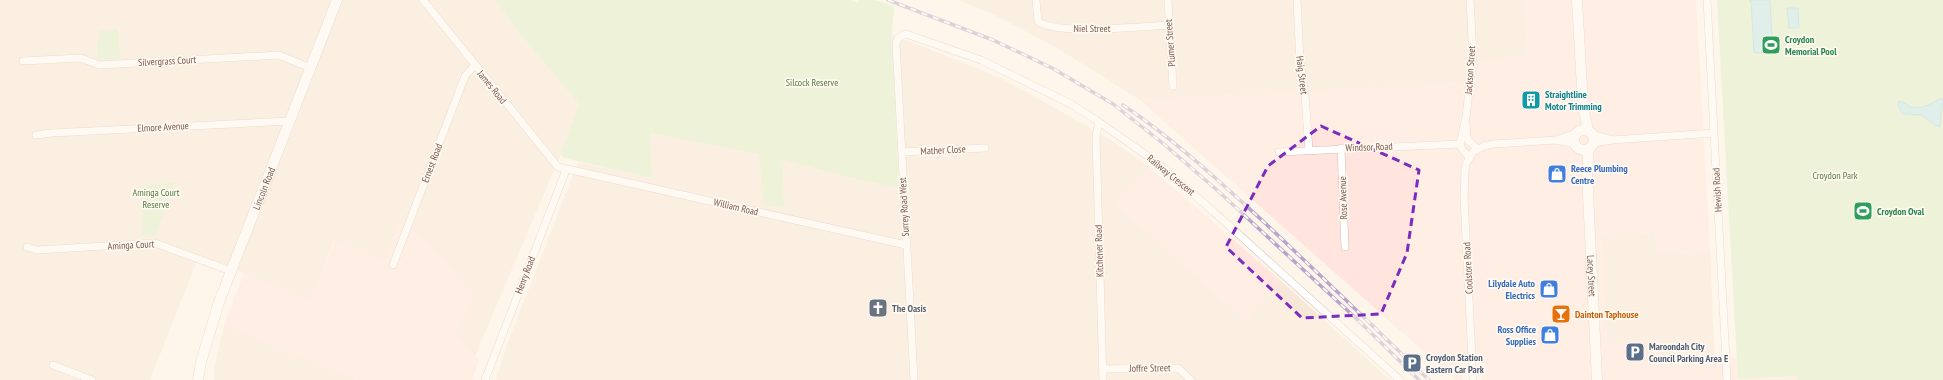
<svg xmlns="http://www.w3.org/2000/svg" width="1943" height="380" viewBox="0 0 1943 380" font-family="'PT Sans Narrow',sans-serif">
<rect width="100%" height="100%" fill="#fef5ea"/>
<path fill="#f7e7d8" d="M0 0H495L522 36 579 104 560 156 475 356 455 335 475 295 401 217 385 262 334 240 311 300 199 255 150 380H0Z
M958 0H1524L1528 56 1480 60 1477 82 1140 100 1059 49 991 13Z
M892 35 929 49 1003 79 1108 138 1149 167 1116 204 1245 320 1281 281 1390 380H496L507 345 578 162 652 178 649 132 759 154 784 208 781 158 847 177 899 188Z
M1655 232 1657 254 1710 251 1715 360 1663 363 1660 339 1607 344 1601 235Z
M224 325 357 380H214V370Z"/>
<path fill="#ffe5dd" d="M1524 0H1696L1710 251 1657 254 1655 232 1601 235 1607 343 1660 339 1663 363 1737 358 1738 379 1798 376V380H1482L1483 357 1461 359 1462 380H1456L1140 100 1477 82 1480 60 1528 56Z
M1149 167 1281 281 1245 320 1115 203Z
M401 216 476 295 455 335 479 360 472 380H357L224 325 244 273 311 300 335 240 385 262Z"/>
<path fill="#d9eec6" d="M495 0H850L858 3 859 0H875L894 6 892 35 899 188 847 177 782 159 784 208 764 205 759 154 650 133 652 178 564 158 560 155 579 104 522 36Z
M1717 0H1943V380H1798L1797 376 1738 379Z
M118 29 120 59 98 60 97 40 100 39 99 31Z
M174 183 156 235 142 236V185Z"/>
<path fill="#bce6ea" stroke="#a1d7dd" d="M1749 0H1770L1773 52 1754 53 1751 1Z
M1787 8H1798L1799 28H1788L1789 26Z
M1939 99H1943L1940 127 1935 125 1921 115 1902 114 1898 104 1899 101C1904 102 1906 105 1911 107 1920 110 1932 104 1939 99Z"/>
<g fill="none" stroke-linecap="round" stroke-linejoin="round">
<defs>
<path id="street" d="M423 0 558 167 906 245
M1036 0 1038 21C1053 36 1145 26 1169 25
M1168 0 1173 86
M1297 0 1300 62 1305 95 1309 150
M1707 0 1727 380
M23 61 81 58 99 65 279 55 311 68
M1099 122 1096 136 1103 380
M1466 125 1467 139 1477 149
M1592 134 1610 139
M36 135 52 133 289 121
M1556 140 1576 133
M1593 143 1612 140 1714 133
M1341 148 1345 247
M902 152 985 148
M1279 152 1460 144
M1469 157 1462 149 1460 144 1466 117 1473 56 1470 0
M27 247 37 250 155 243 231 271
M393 265 465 76 475 65
M53 365 92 380
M1103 369 1178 368 1191 380
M485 380 566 170
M914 380 896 43 898 38 906 34 981 60 1071 104 1099 122 1156 162 1214 212 1400 380
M1473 380 1464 198 1465 171 1466 164 1473 152 1484 146 1493 144 1556 140 1575 144"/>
<g id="secondary">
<path d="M1577 0 1583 105 1588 131"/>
<circle cx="1584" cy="140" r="10"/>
<path id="s1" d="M1589 148 1587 172 1597 380"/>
<path id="s2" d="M198 380 201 362 219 302 337 0"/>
</g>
</defs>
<use href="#street" stroke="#d5beb1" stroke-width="8"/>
<use href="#secondary" stroke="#d8bead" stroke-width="11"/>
<use href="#street" stroke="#fff" stroke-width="7"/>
<use href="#secondary" stroke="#fff" stroke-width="10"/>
<defs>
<path id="rail" d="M888 0 993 40 1052 68 1113 104 1165 145 1218 191 1361 323 1419 380
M1123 105C1175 140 1219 181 1265 223 1320 275 1374 327 1429 380"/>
</defs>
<use href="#rail" stroke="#b7a5cb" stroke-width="3.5"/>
<use href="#rail" stroke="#fff9f2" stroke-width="2" stroke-dasharray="6" stroke-linecap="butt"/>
</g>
<path d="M0 0H1943V380H0ZM1321 126 1419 170 1407 253 1381 314 1302 318 1226 247 1268 166Z" fill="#fef5ea" fill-opacity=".55" fill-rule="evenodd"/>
<path fill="none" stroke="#7b2cbf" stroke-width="3" stroke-dasharray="8 5" stroke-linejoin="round" d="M1321 126 1419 170 1407 253 1381 314 1302 318 1226 247 1268 166Z"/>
<defs>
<symbol id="stadium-square" viewBox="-11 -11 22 22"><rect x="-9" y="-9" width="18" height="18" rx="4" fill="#2e9e5b" stroke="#fff9f2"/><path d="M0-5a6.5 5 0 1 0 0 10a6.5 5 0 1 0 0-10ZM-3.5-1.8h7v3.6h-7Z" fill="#fff"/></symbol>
<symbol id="building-square" viewBox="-11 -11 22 22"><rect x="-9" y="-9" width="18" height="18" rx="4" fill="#0f9aa8" stroke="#fff9f2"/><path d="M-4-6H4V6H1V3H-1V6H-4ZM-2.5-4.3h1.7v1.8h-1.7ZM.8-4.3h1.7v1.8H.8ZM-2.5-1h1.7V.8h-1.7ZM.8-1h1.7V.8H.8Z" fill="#fff"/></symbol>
<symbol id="shop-square" viewBox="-11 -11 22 22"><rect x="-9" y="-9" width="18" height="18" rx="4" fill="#3f7fe0" stroke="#fff9f2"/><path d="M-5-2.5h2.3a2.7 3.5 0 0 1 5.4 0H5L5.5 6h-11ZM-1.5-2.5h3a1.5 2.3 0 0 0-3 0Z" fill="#fff"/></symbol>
<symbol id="church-square" viewBox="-11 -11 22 22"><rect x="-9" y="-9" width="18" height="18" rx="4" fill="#6b7280" stroke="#fff9f2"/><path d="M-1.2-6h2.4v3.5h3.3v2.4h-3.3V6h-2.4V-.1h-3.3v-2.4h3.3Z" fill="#fff"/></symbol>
<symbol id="bar-square" viewBox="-11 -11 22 22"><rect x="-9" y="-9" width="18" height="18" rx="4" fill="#e8710a" stroke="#fff9f2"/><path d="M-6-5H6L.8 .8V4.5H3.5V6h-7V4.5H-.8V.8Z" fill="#fff"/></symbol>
<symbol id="parking-square" viewBox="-11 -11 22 22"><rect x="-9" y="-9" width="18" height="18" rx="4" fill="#5c6f8a" stroke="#fff9f2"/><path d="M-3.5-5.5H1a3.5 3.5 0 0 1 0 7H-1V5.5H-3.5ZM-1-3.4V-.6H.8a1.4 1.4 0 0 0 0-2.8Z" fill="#fff"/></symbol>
</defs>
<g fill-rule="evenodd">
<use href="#stadium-square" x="1760" y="34" width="22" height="22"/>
<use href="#building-square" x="1520" y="89" width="22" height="22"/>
<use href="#shop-square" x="1546" y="163" width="22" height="22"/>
<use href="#stadium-square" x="1852" y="200" width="22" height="22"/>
<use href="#shop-square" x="1538" y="278" width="22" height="22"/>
<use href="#church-square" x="867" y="297" width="22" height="22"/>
<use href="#bar-square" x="1550" y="303" width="22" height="22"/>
<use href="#shop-square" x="1539" y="324" width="22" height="22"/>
<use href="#parking-square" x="1624" y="341" width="22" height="22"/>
<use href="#parking-square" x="1401" y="352" width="22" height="22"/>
</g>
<g text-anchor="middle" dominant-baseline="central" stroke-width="3.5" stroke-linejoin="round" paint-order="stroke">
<g font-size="10" fill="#7c594a" stroke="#fff9f2">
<text x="1092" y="28">Niel Street</text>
<text transform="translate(1170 43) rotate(-94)">Plumer Street</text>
<text transform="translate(167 61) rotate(-3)">Silvergrass Court</text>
<text transform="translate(1470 70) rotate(-86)">Jackson Street</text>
<text transform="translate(1302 75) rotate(83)">Haig Street</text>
<text transform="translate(492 87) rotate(51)">James Road</text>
<text transform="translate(163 127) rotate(-3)">Elmore Avenue</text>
<text transform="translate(1369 147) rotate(-2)">Windsor Road</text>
<text transform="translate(943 150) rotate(-3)">Mather Close</text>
<text transform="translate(432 163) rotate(-69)">Ernest Road</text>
<text transform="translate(1171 175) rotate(39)">Railway Crescent</text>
<text stroke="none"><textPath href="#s2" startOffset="203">Lincoln Road</textPath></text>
<text transform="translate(1717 190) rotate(-93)">Hewish Road</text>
<text transform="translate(1343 198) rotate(-92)">Rose Avenue</text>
<text transform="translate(736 207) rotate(13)">William Road</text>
<text transform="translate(904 207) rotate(-93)">Surrey Road West</text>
<text transform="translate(131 245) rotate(-3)">Aminga Court</text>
<text transform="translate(1099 251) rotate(-92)">Kitchener Road</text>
<text transform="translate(1468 268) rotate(-93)">Coolstore Road</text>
<text transform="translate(525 275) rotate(-69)">Henry Road</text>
<text stroke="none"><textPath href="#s1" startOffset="128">Lacey Street</textPath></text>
<text transform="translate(1150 368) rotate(-1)">Joffre Street</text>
</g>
<g font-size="10" font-weight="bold" fill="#27864d" stroke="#fff9f2" text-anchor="start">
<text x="1785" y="39">Croydon<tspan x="1785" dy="12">Memorial Pool</tspan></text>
<text x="1877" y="211">Croydon Oval</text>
</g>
<g font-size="10" fill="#547d3e" stroke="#fff9f2">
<text x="812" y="82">Silcock Reserve</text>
<text x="1835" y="175">Croydon Park</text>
<text x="156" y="192">Aminga Court<tspan x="156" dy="12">Reserve</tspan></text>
</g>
<g font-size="10" font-weight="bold" fill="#0d838f" stroke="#fff9f2" text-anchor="start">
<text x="1545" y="94">Straightline<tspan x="1545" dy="12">Motor Trimming</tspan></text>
</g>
<g font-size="10" font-weight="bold" fill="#366cbe" stroke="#fff9f2" text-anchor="end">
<text x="1571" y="168" text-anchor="start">Reece Plumbing<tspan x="1571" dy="12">Centre</tspan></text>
<text x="1535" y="283">Lilydale Auto<tspan x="1535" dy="12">Electrics</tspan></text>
<text x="1536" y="329">Ross Office<tspan x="1536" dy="12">Supplies</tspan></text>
</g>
<g font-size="10" font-weight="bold" fill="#5b616d" stroke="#fff9f2" text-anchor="start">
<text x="892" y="308">The Oasis</text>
</g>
<g font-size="10" font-weight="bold" fill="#c56008" stroke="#fff9f2" text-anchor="start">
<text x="1575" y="314">Dainton Taphouse</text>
</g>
<g font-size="10" font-weight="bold" fill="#4e5e75" stroke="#fff9f2" text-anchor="start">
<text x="1649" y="346">Maroondah City<tspan x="1649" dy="12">Council Parking Area E</tspan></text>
<text x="1426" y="357">Croydon Station<tspan x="1426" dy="12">Eastern Car Park</tspan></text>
</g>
</g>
</svg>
